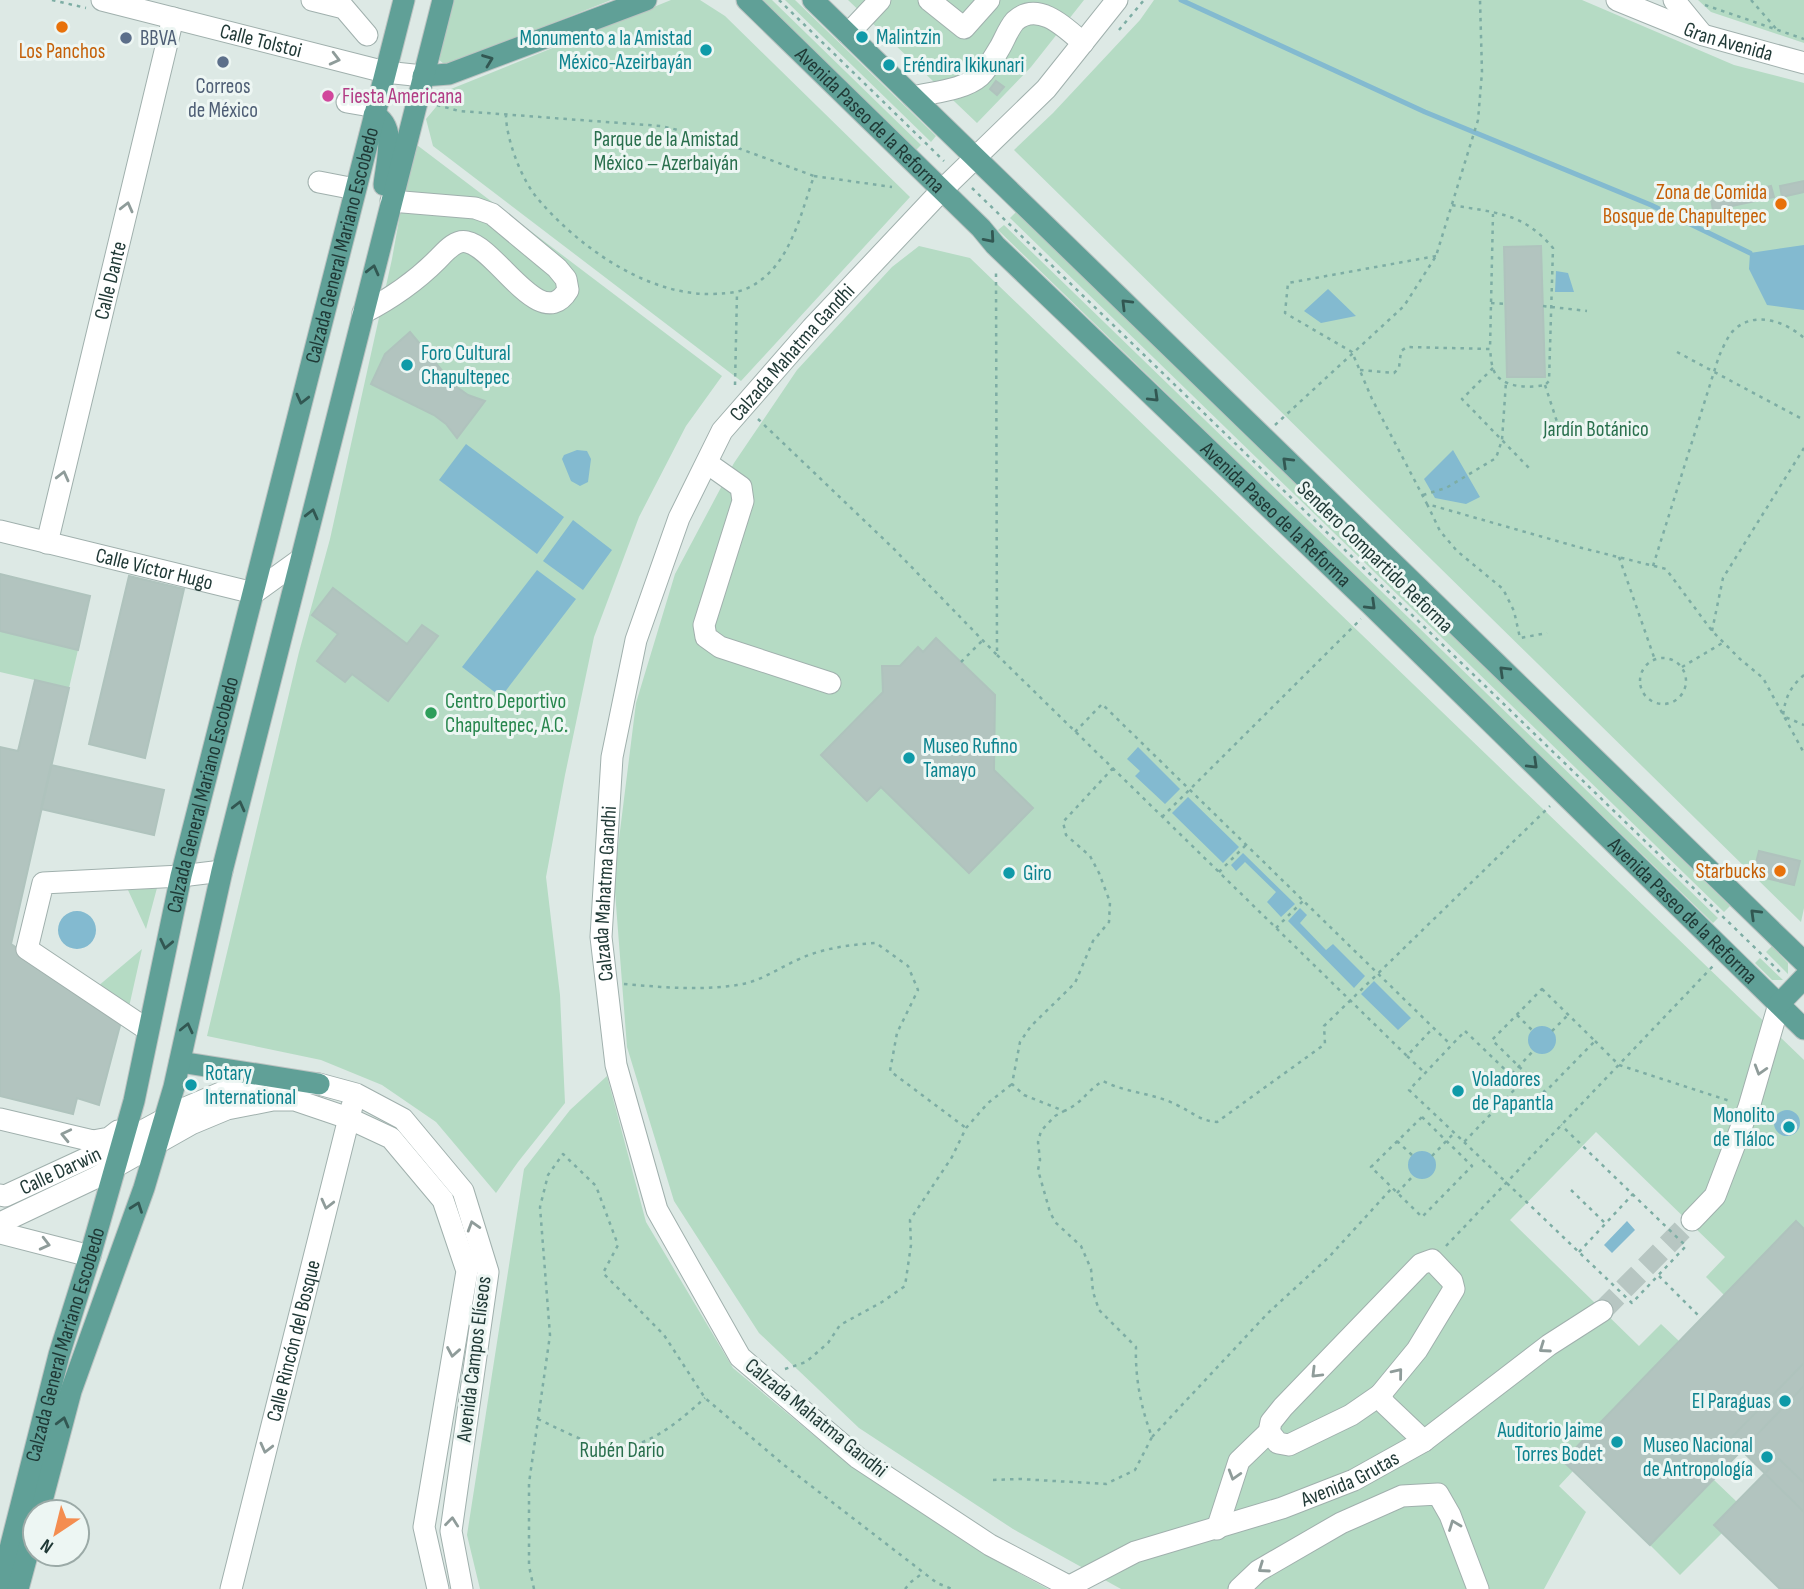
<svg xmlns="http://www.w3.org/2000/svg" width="1804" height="1589" viewBox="0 0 1804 1589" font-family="'Sofia Sans Condensed',sans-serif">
<rect width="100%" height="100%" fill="#dde9e5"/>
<path fill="#b5dbc4" d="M450 0H611L450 64H444L438 59Z
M671 0H700L725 16 910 197 741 381 433 146 426 119 451 89Z
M762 0H772L921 145 916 150Z
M785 0H795L936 136 931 142Z
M848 0H1084L1031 67 977 123Z
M1154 0H1582L1734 65 1804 83V908L1801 922 1014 150 1053 113 1140 20Z
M1698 0H1804V43L1711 12Z
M413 142 722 376 686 426 639 517 594 637 565 775 546 877 560 995 565 1103 518 1162 496 1193 436 1122 382 1085 321 1060 207 1036 299 652 330 539 392 259Z
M1016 212 1730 906 1724 912 1010 218Z
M1004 225 1718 918 1713 923 998 230Z
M919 246 970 258 1804 1060V1229L1796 1221 1724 1295 1706 1277 1725 1257 1596 1132 1510 1220 1639 1346 1661 1324 1679 1341 1563 1461 1573 1471 1559 1486 1586 1512 1544 1589H1121L1013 1529 859 1428 759 1333 674 1201 627 1047 614 879 636 703 675 574 734 463 797 370 892 267Z
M0 631 78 650 69 688 0 672Z
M157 888 146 929 128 890Z
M1772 946 1788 963V974L1766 952Z
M142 949 129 1007 97 987Z
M1760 958 1783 980H1772L1755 963Z
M607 1076 646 1222 733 1368 852 1467 986 1555 1048 1589H480L467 1535 524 1169 570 1110Z
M1714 1480 1737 1502 1714 1524 1722 1533 1680 1575 1650 1545Z"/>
<path fill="#83bad0" d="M1804 245V310L1767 305 1749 269 1750 253Z
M1556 271 1568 273 1574 292H1555Z
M1328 289 1356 316 1321 323 1304 311Z
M466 444 564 517 537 554 439 480Z
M577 450 587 451 591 459 588 482 580 486 571 481 562 459 564 455Z
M1453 450 1480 497 1466 504 1435 498 1424 479Z
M573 520 612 550 583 590 543 561Z
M537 570 576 599 501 697 462 667Z
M1138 747 1180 789 1165 804 1135 776 1140 771 1127 759Z
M1188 797 1239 847 1223 863 1172 813Z
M1243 853 1295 904 1281 917 1267 902 1276 892 1245 862 1236 871 1231 865Z
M1300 908 1307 915 1300 923 1326 950 1333 944 1365 976 1354 988 1288 921Z
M58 930a19 19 0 1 1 38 0a19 19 0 1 1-38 0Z
M1374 981 1411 1018 1398 1030 1361 994Z
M1528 1040a14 14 0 1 1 28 0a14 14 0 1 1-28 0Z
M1774 1123a13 13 0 1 1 26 0a13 13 0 1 1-26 0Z
M1408 1165a14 14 0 1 1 28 0a14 14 0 1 1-28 0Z
M1627 1221 1635 1230 1612 1253 1604 1245Z"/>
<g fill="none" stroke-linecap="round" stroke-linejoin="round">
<path stroke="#83bad0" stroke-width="5" d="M1181 0 1425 112 1651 205 1750 253"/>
</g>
<path fill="#b2c4bf" stroke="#afc3bd" stroke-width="2" d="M996 81 1004 87 997 95 990 89Z
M1804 181V192L1782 197 1780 186Z
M1771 186 1774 197 1713 210 1711 199Z
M1541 246 1545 377H1507L1504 247Z
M410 332 454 385 468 395 485 401 457 438 446 424 434 415 371 384 385 354Z
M0 574 90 596 78 650 0 631Z
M129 576 184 589 145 758 89 744Z
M333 588 407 644 422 625 438 636 388 701 352 674 345 682 317 661 338 634 312 615Z
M936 638 995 695 994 770 1033 808 969 873 881 787 867 801 821 755 883 692 882 666H900L918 647 923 652Z
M35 680 69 688 11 944 122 1018 99 1105 77 1098 73 1114 0 1096V747L18 751Z
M51 765 164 790 154 835 41 809Z
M1759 851 1800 861 1794 885 1753 875Z
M1796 1221 1804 1229V1386L1650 1545 1563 1461Z
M1804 1363V1512L1730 1439Z
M1779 1459 1804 1483V1589H1780L1714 1525Z"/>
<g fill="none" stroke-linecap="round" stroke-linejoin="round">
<path stroke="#b7c6c2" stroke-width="21" stroke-dasharray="21 10" stroke-linecap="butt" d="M1602 1311 1692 1220"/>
<defs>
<g id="minor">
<path id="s1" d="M102 0 385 72 423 76"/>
<path d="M312 0 344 8 367 35"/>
<path d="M929 0 964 28 989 0"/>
<path id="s2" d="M1617 0 1703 35 1804 63"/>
<path d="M1674 0 1701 33"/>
<path d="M848 34 880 0"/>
<path d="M913 97C933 92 964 90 980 76 988 68 993 59 999 49 1004 41 1008 29 1015 21 1038 0 1066 28 1083 43"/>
<path d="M347 102 376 107"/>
<path d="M319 182 355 189"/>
<path d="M363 313C390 299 415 282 437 260 445 252 455 239 467 242 497 248 541 335 568 290L566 279 557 268 492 214 475 208 391 201"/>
<path d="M707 463 741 487 743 501 704 625 706 637 720 647 830 683"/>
<path id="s3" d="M0 531 254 593 301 559"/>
<path id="s4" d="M47 543 173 18"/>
<path d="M148 1030 27 949 43 883 181 876 222 871"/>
<path d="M0 1119 93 1141 109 1138 118 1131"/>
<path id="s5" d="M0 1195 5 1196 122 1142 183 1109 223 1092 256 1083 281 1081 319 1084 356 1094 403 1119 463 1191 488 1272 451 1531 462 1589"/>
<path d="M1692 1220 1715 1196 1749 1107 1779 1004"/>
<path d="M0 1223 97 1177 191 1124 227 1109 273 1100H295L348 1118 391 1138 443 1200 467 1271 424 1527 438 1589"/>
<path d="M0 1233 90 1256"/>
<path d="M1269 1432 1278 1443 1289 1445 1351 1415 1380 1395"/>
<path d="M1217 1529 1239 1461 1269 1432 1271 1422 1283 1407 1421 1264 1432 1260 1452 1281 1454 1289 1417 1350 1380 1395 1385 1404 1424 1441"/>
<path id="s6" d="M1068 1587 1135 1552 1282 1508 1354 1480 1424 1441 1549 1345 1602 1311"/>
<path id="s7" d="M231 1589 352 1106"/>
<path id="s8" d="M1074 1589 990 1545 858 1458 740 1357 657 1210 616 1065 601 937 612 757 636 640 679 518 722 431 812 328 942 190 1046 89 1117 0"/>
<path d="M1239 1589 1258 1571 1341 1523 1402 1496 1438 1494 1450 1515 1478 1589"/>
</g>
<g id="major">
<path id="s9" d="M747 0 981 228 995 245 1373 607 1804 1029"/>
<path d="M813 0 1804 962"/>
<path d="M423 76 449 74 646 0"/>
<path d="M374 115C398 126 386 164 384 185"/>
<path d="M1779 1004 1804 978"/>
<path d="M180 1062 319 1084"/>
<path d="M39 1512 71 1391 144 1188 174 1087 222 871 443 0"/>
<path id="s10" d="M0 1588 59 1355 90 1256 134 1101 181 876 404 0"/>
<path d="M18 1589 35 1526"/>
</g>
</defs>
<use href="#minor" stroke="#a0b0ad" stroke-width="23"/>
<use href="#major" stroke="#bcc3c2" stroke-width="23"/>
<path stroke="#7dada4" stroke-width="2.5" stroke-dasharray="3.5 5" stroke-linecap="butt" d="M52 0 86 8
M779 0 944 161
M1751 0 1779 32
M1705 5 1804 39
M1119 30 1144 0
M437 105 459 111 661 126 708 137 814 176C802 210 792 257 761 280 744 293 732 293 711 294 646 295 579 247 538 199 522 181 506 139 506 115
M814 176 892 187
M972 188 1783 975
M1452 205C1495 213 1523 212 1553 248L1549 381 1545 385C1530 388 1508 388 1497 376 1491 369 1491 357 1490 349
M1436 256 1288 283 1285 313 1352 352 1372 399 1427 504 1578 547 1666 569 1712 631 1740 659 1763 678 1804 753
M1491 303 1505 304
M1543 306 1587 311
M1677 352 1804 420
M1493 368 1462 399 1530 469
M1360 370 1394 373 1399 368 1401 351 1407 347 1490 349 1493 214
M735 385 737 293
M1545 385 1560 431
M758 419 894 549 997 655 996 273
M1275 425 1404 306 1436 256 1478 120 1482 72 1480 0
M1423 495 1446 488 1496 458 1502 440 1506 382
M1427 504 1440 531 1457 551 1503 589 1514 611 1520 638 1547 633
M1619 557 1655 660
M1653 566 1719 356C1723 348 1727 337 1733 331 1753 310 1785 321 1804 338
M1712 631 1723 578 1804 448
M997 655 1407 1056 1433 1028
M1640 681a23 23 0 1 1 46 0a23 23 0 1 1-46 0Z
M961 662 983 640
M1682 667 1724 642
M1804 675C1790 687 1785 698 1783 716L1804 725
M1075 732 1102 704 1451 1045
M1113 768 1063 822 1066 835 1090 856 1099 873 1110 902 1109 922 1093 941 1075 983 1031 1026 1020 1042 1012 1084 1024 1095 1064 1111C1083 1103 1086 1091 1103 1081 1126 1093 1154 1093 1177 1105 1192 1112 1200 1121 1217 1122L1325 1044 1324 1026 1550 806
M1162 817 1361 619
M1219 872 1246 845
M1276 928 1303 901
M624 984C661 987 700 991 737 985 760 982 777 969 797 960 823 948 848 945 876 943L908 966 918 990 897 1033 890 1071 966 1128
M1542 989 1595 1041 1545 1092 1492 1040Z
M1517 1015 1532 1030
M1465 1031 1520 1084 1464 1142 1409 1090Z
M1552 1031 1567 1016
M1595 1041 1619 1065 1730 1101
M1407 1056 1425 1073
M1512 1074 1533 1051
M1422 1117 1472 1166 1422 1217 1371 1167Z
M1397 1141 1412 1155
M1464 1142 1632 1303 1686 1246 1561 1125
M1432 1156 1454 1133
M1571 1190 1605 1223
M1397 1193 1413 1176
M1446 1246 1714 965
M1579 1252 1633 1194
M1659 1276 1701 1318
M785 1369 806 1362 828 1343 840 1325 882 1302 905 1286 911 1245 910 1220 952 1157 966 1128 988 1103 1012 1084
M538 1419C553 1426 590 1445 604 1447 644 1453 678 1422 705 1398
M1152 1437 1268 1313 1329 1257 1392 1188
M993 1480 1020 1479 1106 1484 1135 1470 1152 1437C1141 1408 1135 1378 1136 1347L1099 1310 1093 1292 1091 1269 1081 1246 1055 1222 1050 1212 1038 1170 1040 1160 1038 1142 1041 1131 1055 1116 1064 1111
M534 1589 529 1566V1483L550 1335 540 1207 548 1175 563 1154 596 1186 618 1245 603 1273 664 1335 705 1398 784 1465 937 1583 952 1589
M905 1589 911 1582 924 1572"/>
<use href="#minor" stroke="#fff" stroke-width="21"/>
<use href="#major" stroke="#60a097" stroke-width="21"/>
</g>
<defs><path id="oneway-chevron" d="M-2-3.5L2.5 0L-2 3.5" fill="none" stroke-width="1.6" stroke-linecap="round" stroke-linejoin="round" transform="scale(1.75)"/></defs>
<g stroke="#8f9c9a">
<use href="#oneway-chevron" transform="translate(335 59) rotate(14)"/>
<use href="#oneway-chevron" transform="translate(127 207) rotate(-76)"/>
<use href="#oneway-chevron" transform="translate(63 476) rotate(-76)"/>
<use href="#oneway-chevron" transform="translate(1760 1070) rotate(107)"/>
<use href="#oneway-chevron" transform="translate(66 1135) rotate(-167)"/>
<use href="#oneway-chevron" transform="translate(327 1204) rotate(104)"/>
<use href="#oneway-chevron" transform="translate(473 1226) rotate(-107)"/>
<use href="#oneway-chevron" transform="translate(45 1244) rotate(14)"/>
<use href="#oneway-chevron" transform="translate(1544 1348) rotate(145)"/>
<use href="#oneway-chevron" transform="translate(453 1352) rotate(100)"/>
<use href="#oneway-chevron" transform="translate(1316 1373) rotate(135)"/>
<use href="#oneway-chevron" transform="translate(1398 1373) rotate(-51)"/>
<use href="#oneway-chevron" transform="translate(266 1448) rotate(104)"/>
<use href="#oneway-chevron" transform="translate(1234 1475) rotate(107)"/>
<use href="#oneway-chevron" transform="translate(452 1522) rotate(-84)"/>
<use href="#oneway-chevron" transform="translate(1454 1525) rotate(-111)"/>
<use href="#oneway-chevron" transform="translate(1263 1568) rotate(145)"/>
</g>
<g stroke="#325752">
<use href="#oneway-chevron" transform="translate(488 60) rotate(-21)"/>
<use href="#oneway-chevron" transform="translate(990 238) rotate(49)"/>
<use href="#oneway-chevron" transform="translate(373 270) rotate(-76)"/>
<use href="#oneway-chevron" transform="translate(1126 304) rotate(-135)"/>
<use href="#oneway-chevron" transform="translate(1154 397) rotate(44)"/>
<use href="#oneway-chevron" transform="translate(302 399) rotate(104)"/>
<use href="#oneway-chevron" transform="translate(1287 462) rotate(-136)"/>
<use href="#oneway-chevron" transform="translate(312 514) rotate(-76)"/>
<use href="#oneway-chevron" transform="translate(1371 605) rotate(44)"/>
<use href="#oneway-chevron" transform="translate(1504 671) rotate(-136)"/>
<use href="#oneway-chevron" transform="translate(1533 764) rotate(44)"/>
<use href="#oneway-chevron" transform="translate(239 806) rotate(-76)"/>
<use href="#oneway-chevron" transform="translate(1755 914) rotate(-136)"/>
<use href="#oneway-chevron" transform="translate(166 944) rotate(102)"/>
<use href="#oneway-chevron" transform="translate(187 1028) rotate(-77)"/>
<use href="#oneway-chevron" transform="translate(137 1207) rotate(-70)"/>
<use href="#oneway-chevron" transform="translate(63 1422) rotate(-75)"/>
</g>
<g fill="#e8710a" stroke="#edf6f3" stroke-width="2.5">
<circle cx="62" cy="27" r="7"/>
<circle cx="1781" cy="204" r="7"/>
<circle cx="1780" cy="871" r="7"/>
</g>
<g fill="#0f9aa8" stroke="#edf6f3" stroke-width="2.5">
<circle cx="862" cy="37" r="7"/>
<circle cx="706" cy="50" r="7"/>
<circle cx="889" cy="65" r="7"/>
<circle cx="407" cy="365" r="7"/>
<circle cx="909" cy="758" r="7"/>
<circle cx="1009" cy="873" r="7"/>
<circle cx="191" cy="1085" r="7"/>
<circle cx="1458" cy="1091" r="7"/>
<circle cx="1789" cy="1127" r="7"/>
<circle cx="1785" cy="1401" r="7"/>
<circle cx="1617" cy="1442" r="7"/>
<circle cx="1767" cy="1457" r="7"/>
</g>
<g fill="#5c6f8a" stroke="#edf6f3" stroke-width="2.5">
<circle cx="126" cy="38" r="7"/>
<circle cx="223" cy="62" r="7"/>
</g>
<circle fill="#d1479c" stroke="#edf6f3" stroke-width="2.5" cx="328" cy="96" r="7"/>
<circle fill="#2e9e5b" stroke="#edf6f3" stroke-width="2.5" cx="431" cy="713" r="7"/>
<g text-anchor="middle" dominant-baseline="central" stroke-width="6" stroke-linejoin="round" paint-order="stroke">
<g font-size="21" fill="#0d838f" stroke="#edf6f3" text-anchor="start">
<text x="876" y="37">Malintzin</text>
<text x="692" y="38" text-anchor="end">Monumento a la Amistad<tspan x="692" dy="24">México-Azeirbayán</tspan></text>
<text x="903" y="65">Eréndira Ikikunari</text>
<text x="421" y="353">Foro Cultural<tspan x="421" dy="24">Chapultepec</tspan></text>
<text x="923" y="746">Museo Rufino<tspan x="923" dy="24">Tamayo</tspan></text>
<text x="1023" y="873">Giro</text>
<text x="205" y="1073">Rotary<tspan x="205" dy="24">International</tspan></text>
<text x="1472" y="1079">Voladores<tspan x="1472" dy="24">de Papantla</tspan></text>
<text x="1775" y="1115" text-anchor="end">Monolito<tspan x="1775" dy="24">de Tláloc</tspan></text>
<text x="1771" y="1401" text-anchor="end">El Paraguas</text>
<text x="1603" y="1430" text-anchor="end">Auditorio Jaime<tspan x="1603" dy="24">Torres Bodet</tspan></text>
<text x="1753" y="1445" text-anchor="end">Museo Nacional<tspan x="1753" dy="24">de Antropología</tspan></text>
</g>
<g font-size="21" fill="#4e5e75" stroke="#edf6f3" text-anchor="start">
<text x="140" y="38">BBVA</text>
<text x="223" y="86" text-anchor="middle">Correos<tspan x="223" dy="24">de México</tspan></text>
</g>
<g font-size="21" fill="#1f3835" stroke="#edf6f3">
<text stroke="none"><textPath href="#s1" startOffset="164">Calle Tolstoi</textPath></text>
<text stroke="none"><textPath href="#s2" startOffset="119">Gran Avenida</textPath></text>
<text stroke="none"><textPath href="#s9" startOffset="172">Avenida Paseo de la Reforma</textPath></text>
<text stroke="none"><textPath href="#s10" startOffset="1386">Calzada General Mariano Escobedo</textPath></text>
<text stroke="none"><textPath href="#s4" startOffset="270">Calle Dante</textPath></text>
<text stroke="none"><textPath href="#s8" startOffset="1488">Calzada Mahatma Gandhi</textPath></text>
<text stroke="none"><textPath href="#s9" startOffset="738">Avenida Paseo de la Reforma</textPath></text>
<text transform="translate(1375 557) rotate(44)">Sendero Compartido Reforma</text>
<text stroke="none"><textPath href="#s3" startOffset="159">Calle Víctor Hugo</textPath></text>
<text stroke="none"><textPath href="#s10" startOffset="819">Calzada General Mariano Escobedo</textPath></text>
<text stroke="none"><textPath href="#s8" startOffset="900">Calzada Mahatma Gandhi</textPath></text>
<text stroke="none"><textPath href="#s9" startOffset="1306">Avenida Paseo de la Reforma</textPath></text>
<text stroke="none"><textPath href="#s5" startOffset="66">Calle Darwin</textPath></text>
<text stroke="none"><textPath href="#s7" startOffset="256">Calle Rincón del Bosque</textPath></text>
<text stroke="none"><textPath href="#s10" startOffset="252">Calzada General Mariano Escobedo</textPath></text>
<text transform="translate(474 1359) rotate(-83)">Avenida Campos Elíseos</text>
<text transform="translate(816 1418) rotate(39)">Calzada Mahatma Gandhi</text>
<text stroke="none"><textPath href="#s6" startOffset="303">Avenida Grutas</textPath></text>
</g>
<g font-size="21" fill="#c56008" stroke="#edf6f3" text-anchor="end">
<text x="62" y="51" text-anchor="middle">Los Panchos</text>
<text x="1767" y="192">Zona de Comida<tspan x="1767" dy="24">Bosque de Chapultepec</tspan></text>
<text x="1766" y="871">Starbucks</text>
</g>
<g font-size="21" fill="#b23c85" stroke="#edf6f3" text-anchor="start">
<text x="342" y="96">Fiesta Americana</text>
</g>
<g font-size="21" fill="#296f4d" stroke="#edf6f3">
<text x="666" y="139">Parque de la Amistad<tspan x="666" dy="24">México – Azerbaiyán</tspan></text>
<text x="1596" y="429">Jardín Botánico</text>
<text x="622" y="1450">Rubén Dario</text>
</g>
<g font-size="21" fill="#27864d" stroke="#edf6f3" text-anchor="start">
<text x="445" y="701">Centro Deportivo<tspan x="445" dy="24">Chapultepec, A.C.</tspan></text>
</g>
</g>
<g transform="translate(56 1533) rotate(215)"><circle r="33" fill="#edf6f3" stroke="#9baaa7" stroke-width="2"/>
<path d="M0-5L12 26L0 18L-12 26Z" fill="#f48d50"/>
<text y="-10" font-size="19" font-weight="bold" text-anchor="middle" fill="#1f3835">N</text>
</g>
</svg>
